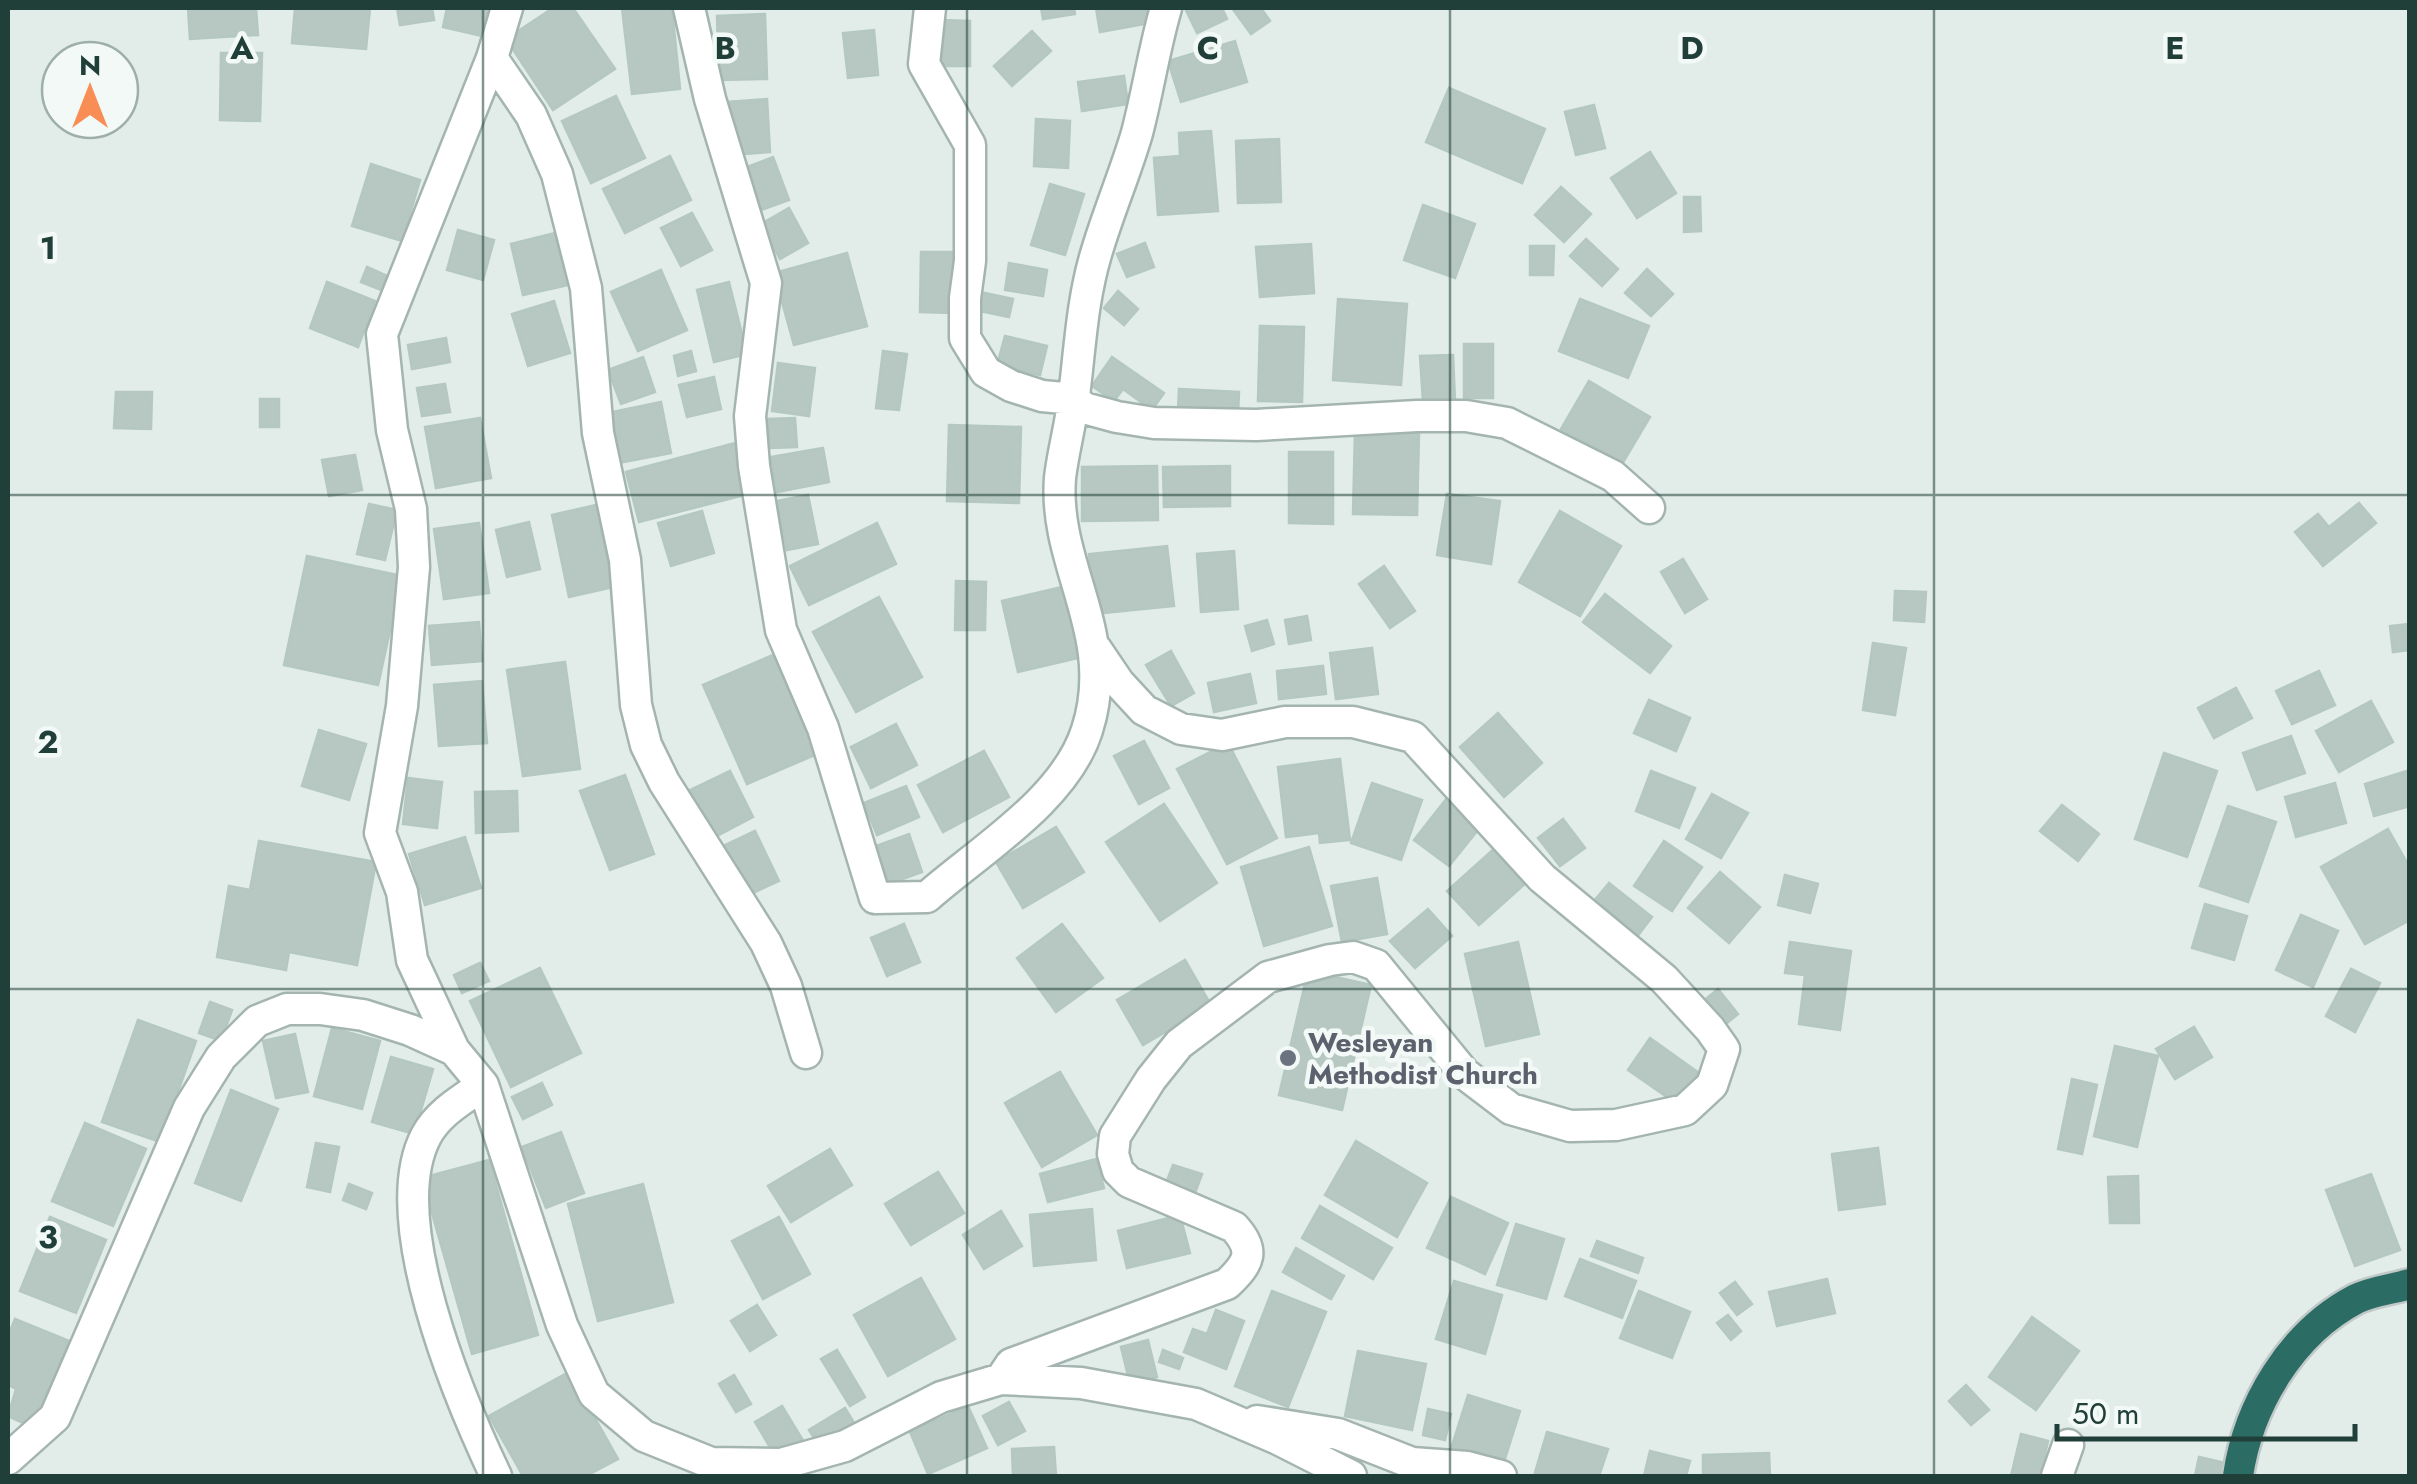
<svg xmlns="http://www.w3.org/2000/svg" width="2417" height="1484" viewBox="0 0 2417 1484" font-family="Jost,sans-serif">
<rect width="100%" height="100%" fill="#e2ede9"/>
<path fill="#b7c8c2" stroke="#b4c7c1" stroke-width="2.5" d="M188 8H256L258 35 190 39Z
M295 8H370L366 49 292 43Z
M397 8H432L434 20 400 25Z
M447 8H489L482 36 443 27Z
M553 8H573L615 69 553 110 506 39Z
M622 8H672L680 89 632 94Z
M1041 8H1074L1075 14 1043 19Z
M1096 8H1152L1155 22 1100 32Z
M1185 8H1222L1227 19 1197 33Z
M1232 8H1261L1270 21 1251 34Z
M765 14 767 79 719 80 717 16Z
M940 20 970 21V66H939Z
M874 30 878 75 848 78 843 33Z
M1032 31 1051 51 1012 86 994 66Z
M1235 41 1247 82 1181 102 1168 61Z
M221 53H262L260 121 220 120Z
M1124 76 1128 104 1082 111 1078 82Z
M1449 88 1545 129 1522 183 1426 142Z
M616 96 645 158 591 183 562 121Z
M767 99 770 152 731 155 728 102Z
M1594 105 1605 148 1576 155 1565 112Z
M1036 119 1070 121 1068 168 1034 166Z
M1211 131 1218 211 1158 215 1154 158 1180 156 1179 133Z
M1279 139 1281 202 1238 203 1236 141Z
M1650 152 1676 193 1637 218 1611 178Z
M670 156 691 200 625 233 603 189Z
M773 157 789 200 758 211 742 169Z
M371 164 420 180 402 241 352 226Z
M1050 184 1084 194 1065 255 1031 245Z
M1561 187 1591 214 1564 242 1535 215Z
M1684 197H1700L1701 231 1684 232Z
M1423 205 1475 224 1455 278 1404 260Z
M789 208 808 243 780 259 761 224Z
M692 213 712 250 681 266 661 228Z
M458 230 494 240 483 280 447 270Z
M555 233 568 285 523 295 511 244Z
M1586 239 1618 269 1602 286 1570 256Z
M1145 243 1154 267 1127 277 1117 254Z
M1311 244 1314 293 1260 297 1256 247Z
M1530 246H1554L1553 275H1530Z
M921 252H953L952 313 920 312Z
M847 253 867 326 794 345 774 273Z
M1009 263 1047 270 1043 296 1005 290Z
M367 267 387 276 381 290 361 282Z
M1647 269 1673 294 1651 316 1625 293Z
M661 270 687 330 638 351 611 292Z
M327 282 375 301 358 347 310 328Z
M729 282 747 354 714 362 697 290Z
M1118 291 1138 309 1124 325 1104 308Z
M980 292 1013 299 1009 317 975 310Z
M1338 299 1407 304 1401 385 1333 380Z
M1580 299 1649 326 1628 378 1559 351Z
M554 301 570 353 528 366 512 314Z
M1260 326 1304 327 1302 402 1258 401Z
M1005 336 1047 346 1040 375 997 365Z
M446 338 450 362 412 369 408 345Z
M1464 344H1493V398H1464Z
M691 351 696 371 678 376 674 356Z
M883 351 907 354 899 410 876 408Z
M1453 355 1455 401 1423 402 1420 356Z
M643 357 655 392 621 404 608 370Z
M1112 357 1164 393 1152 410 1123 389 1114 401 1092 386Z
M778 363 815 368 809 416 772 411Z
M714 377 721 409 687 417 679 385Z
M1589 381 1650 417 1622 464 1561 429Z
M445 384 450 412 422 416 417 388Z
M1179 389 1239 392 1238 414 1178 410Z
M116 392H152L151 429 114 428Z
M260 399H279V427H260Z
M661 402 671 453 613 464 603 414Z
M480 418 491 478 436 488 425 427Z
M795 418 797 447 770 448 768 419Z
M949 425 1021 427 1019 503 947 501Z
M1355 431 1419 433 1417 515 1353 514Z
M735 443 748 494 639 522 626 472Z
M823 448 829 482 777 492 771 457Z
M1289 452H1333V524L1289 523Z
M355 455 362 490 329 496 322 460Z
M1157 466 1158 520 1082 521V467Z
M1230 466V506L1164 507 1163 467Z
M1447 494 1500 501 1491 564 1437 555Z
M808 495 818 544 787 550 777 501Z
M2359 503 2376 523 2323 566 2295 532 2318 514 2329 527Z
M369 504 397 510 385 560 357 554Z
M596 505 613 587 569 597 552 515Z
M702 511 714 553 671 566 658 523Z
M1560 511 1621 546 1580 616 1519 582Z
M529 522 540 569 507 577 496 530Z
M479 523 489 593 444 599 434 529Z
M877 523 896 564 809 605 790 566Z
M1167 546 1174 606 1095 614 1089 554Z
M1234 551 1238 609 1201 612 1197 554Z
M307 556 402 576 378 685 284 665Z
M1683 559 1707 599 1685 613 1661 572Z
M1384 566 1415 611 1390 628 1359 584Z
M956 581 986 582 985 630H955Z
M1066 586 1082 657 1018 672 1002 601Z
M1895 591 1926 592 1924 622 1894 620Z
M1605 594 1671 646 1650 673 1583 622Z
M879 597 922 677 856 712 813 632Z
M1307 616 1311 640 1289 644 1285 620Z
M1267 620 1274 644 1252 651 1245 626Z
M479 622 482 661 432 665 429 626Z
M2410 624V650L2393 652 2390 626Z
M1873 643 1906 648 1895 715 1863 710Z
M1372 648 1378 694 1336 699 1330 653Z
M1171 651 1194 693 1171 706 1146 665Z
M773 655 817 754 747 784 703 685Z
M565 662 580 769 523 776 507 670Z
M1323 666 1326 694 1279 699 1277 671Z
M2319 671 2335 705 2292 724 2276 691Z
M1250 674 1256 703 1214 712 1208 683Z
M482 681 487 743 439 746 434 685Z
M2236 688 2252 718 2214 738 2198 708Z
M1649 700 1690 718 1676 751 1634 733Z
M2371 701 2393 742 2339 772 2316 731Z
M1498 713 1542 763 1504 797 1460 747Z
M896 724 917 765 871 788 851 747Z
M319 730 366 744 349 800 302 786Z
M2291 736 2305 773 2257 790 2243 753Z
M1144 741 1169 788 1139 804 1114 756Z
M1228 743 1277 838 1227 864 1177 769Z
M984 751 1009 797 943 832 918 785Z
M2164 753 2217 771 2187 857 2135 839Z
M1340 759 1350 840 1320 843 1319 833 1286 837 1278 767Z
M2410 770V806L2374 816 2365 784Z
M730 771 753 817 711 839 686 792Z
M1651 771 1695 788 1679 828 1636 811Z
M625 775 654 854 610 870 580 791Z
M408 778 442 782 437 828 403 824Z
M1372 783 1422 800 1401 860 1351 843Z
M2335 783 2346 823 2296 837 2285 797Z
M906 786 919 817 877 835 864 803Z
M517 791 518 831 476 833 475 792Z
M1712 794 1748 813 1721 858 1686 839Z
M1447 798 1482 825 1449 866 1414 840Z
M1164 804 1217 883 1160 921 1106 842Z
M2062 805 2099 834 2078 861 2040 831Z
M2228 806 2276 822 2248 902 2200 886Z
M1563 819 1585 848 1560 866 1538 838Z
M1056 827 1084 872 1023 908 996 862Z
M2388 829 2410 868V920L2365 944 2321 867Z
M755 831 779 881 748 895 725 845Z
M909 834 922 872 889 884 876 846Z
M465 837 481 888 425 905 409 854Z
M259 841 376 862 357 965 289 952 286 970 217 957 229 886 250 890Z
M1664 841 1702 867 1672 911 1634 886Z
M1309 847 1332 926 1264 946 1241 867Z
M1496 847 1527 882 1479 925 1447 891Z
M1720 872 1760 907 1729 943 1688 908Z
M1785 875 1818 884 1810 913 1778 905Z
M1377 878 1387 934 1342 942 1331 886Z
M1609 883 1652 917 1633 942 1589 907Z
M2205 904 2247 916 2234 960 2192 948Z
M1428 909 1452 936 1415 968 1390 941Z
M2301 915 2338 931 2313 987 2276 970Z
M904 924 920 962 887 976 871 938Z
M1062 924 1103 978 1056 1012 1017 958Z
M1518 942 1539 1034 1486 1046 1465 954Z
M1790 942 1851 951 1840 1030 1799 1024 1805 975 1785 973Z
M1185 960 1211 1005 1143 1045 1117 1000Z
M480 963 489 981 462 993 454 975Z
M540 968 581 1053 511 1087 470 1001Z
M2351 969 2380 983 2355 1032 2326 1016Z
M1308 971 1371 985 1342 1110 1279 1095Z
M1718 989 1738 1014 1721 1028 1701 1003Z
M210 1002 232 1010 221 1041 199 1033Z
M138 1020 196 1041 160 1142 102 1122Z
M2194 1027 2212 1057 2175 1079 2156 1049Z
M332 1028 380 1041 362 1109 314 1096Z
M295 1034 308 1092 276 1098 263 1041Z
M1650 1038 1699 1073 1677 1104 1628 1070Z
M2115 1046 2158 1056 2137 1147 2094 1136Z
M391 1057 433 1069 414 1134 372 1122Z
M1060 1072 1097 1135 1042 1167 1005 1103Z
M2072 1079 2097 1085 2082 1154 2058 1149Z
M542 1083 552 1105 523 1119 512 1097Z
M231 1090 278 1109 241 1201 195 1183Z
M85 1123 146 1149 113 1226 52 1201Z
M561 1132 584 1193 546 1208 522 1147Z
M1356 1141 1427 1183 1397 1237 1325 1195Z
M316 1143 339 1147 330 1192 307 1187Z
M1878 1148 1885 1204 1839 1210 1832 1154Z
M830 1149 852 1185 791 1222 768 1186Z
M1096 1159 1104 1188 1048 1202 1040 1174Z
M489 1160 538 1335 472 1354 422 1178Z
M1173 1165 1202 1174 1194 1196 1165 1186Z
M938 1172 964 1213 911 1245 885 1204Z
M2371 1174 2400 1250 2355 1266 2326 1190Z
M2138 1176 2139 1223H2110L2108 1177Z
M349 1184 372 1193 366 1209 343 1200Z
M643 1184 673 1302 598 1321 568 1204Z
M1451 1197 1508 1223 1485 1274 1427 1248Z
M1320 1206 1392 1248 1373 1279 1302 1238Z
M1092 1209 1096 1260 1034 1266 1030 1215Z
M1001 1211 1022 1246 984 1269 963 1235Z
M1180 1215 1190 1253 1127 1268 1118 1231Z
M50 1217 106 1240 76 1313 20 1291Z
M779 1217 810 1274 763 1299 732 1241Z
M1516 1224 1564 1239 1546 1299 1497 1285Z
M1597 1241 1643 1258 1638 1273 1591 1256Z
M1296 1248 1344 1276 1331 1299 1283 1272Z
M1580 1259 1636 1281 1622 1318 1565 1296Z
M921 1278 955 1339 888 1376 854 1315Z
M1827 1279 1835 1313 1777 1326 1769 1292Z
M1454 1281 1502 1295 1485 1354 1436 1339Z
M1735 1282 1752 1304 1737 1315 1720 1293Z
M1272 1291 1326 1312 1288 1407 1235 1386Z
M1639 1291 1690 1312 1672 1358 1620 1338Z
M757 1305 776 1335 750 1351 731 1321Z
M1216 1310 1244 1321 1226 1369 1184 1352 1193 1329 1207 1334Z
M1728 1315 1741 1331 1731 1340 1717 1323Z
M2032 1317 2079 1351 2036 1410 1989 1377Z
M15 1319 69 1341 32 1427 8 1416 16 1389 8 1385V1336Z
M1148 1340 1157 1377 1130 1384 1121 1347Z
M837 1350 865 1397 850 1406 821 1359Z
M1163 1350 1183 1358 1179 1369 1159 1362Z
M1358 1351 1426 1364 1412 1430 1345 1416Z
M569 1372 618 1459 586 1476H523L489 1416Z
M734 1375 751 1404 736 1412 719 1384Z
M1966 1385 1989 1410 1971 1425 1949 1401Z
M1468 1395 1520 1411 1503 1465 1451 1449Z
M1009 1402 1025 1431 998 1445 983 1416Z
M782 1406 804 1442 777 1459 755 1422Z
M968 1406 987 1448 928 1474 910 1432Z
M845 1408 856 1426 820 1448 809 1430Z
M1428 1409 1451 1414 1445 1440 1423 1435Z
M1547 1432 1608 1449 1599 1476H1534Z
M2021 1434 2048 1441 2040 1476H2011Z
M1054 1447 1056 1476H1013L1012 1449Z
M1650 1451 1690 1461 1686 1476H1644Z
M1769 1453 1770 1476H1703V1455Z
M2199 1457 2234 1465 2231 1476H2195Z"/>
<g fill="none" stroke-linecap="round" stroke-linejoin="round">
<defs>
<path id="minor" d="M507 8 492 58 382 334 392 430 411 509 414 567 402 706 380 833 402 892 412 960 454 1050 483 1085 562 1325 594 1394 644 1436 711 1463 781 1464 845 1446 941 1397 1001 1379 1081 1383 1196 1404 1278 1439 1351 1476
M689 8 710 99 766 283 750 416 754 466 781 630 823 728 875 898 927 897C979 851 1065 800 1087 730 1118 635 1053 566 1060 478 1063 451 1071 424 1074 396 1080 348 1082 301 1096 254 1108 213 1125 174 1137 133 1148 91 1154 49 1166 8
M930 8 924 64 970 145V261L965 298V338L986 372 1011 386 1042 396 1074 399 1084 408 1117 417 1154 423 1256 425 1417 416H1466L1507 423 1613 476 1649 508
M492 58 531 115 557 174 586 288 598 433 625 560 636 705 646 745 664 782 766 943 786 986 806 1053
M483 1085C463 1099 438 1113 426 1136 383 1218 459 1398 496 1476
M1001 1379 1011 1364 1227 1284C1249 1263 1256 1251 1234 1227L1129 1182 1118 1171 1113 1154 1115 1136 1151 1079 1179 1044 1268 977 1330 960 1353 957 1376 965 1465 1074 1511 1109 1570 1126 1616 1125 1685 1110 1712 1085 1724 1049 1710 1029 1664 979 1542 878 1413 737 1353 722H1285L1222 735 1181 729 1144 710 1119 683 1096 649
M1257 1421 1338 1434 1412 1463 1467 1467 1501 1476
M8 1459 55 1417 189 1108 221 1057 257 1021 287 1009H320L363 1015 410 1030 454 1050
M2057 1476 2068 1445"/>
<path id="highway" d="M2238 1476C2248 1406 2291 1333 2356 1299 2372 1291 2393 1289 2410 1284"/>
</defs>
<use href="#minor" stroke="#a4b5b1" stroke-width="35"/>
<use href="#highway" stroke="#c1c9c8" stroke-width="35"/>
<use href="#minor" stroke="#fff" stroke-width="30"/>
<use href="#highway" stroke="#2b6c65" stroke-width="30"/>
</g>
<path fill="none" stroke="#213f39" stroke-width="2.5" stroke-opacity="0.55" d="M483 8V1476M967 8V1476M1450 8V1476M1934 8V1476M8 495H2410M8 989H2410"/>
<circle fill="#6b7280" stroke="#f2f9f6" stroke-width="4" cx="1288" cy="1058" r="10"/>
<g text-anchor="middle" dominant-baseline="central" stroke-width="9" stroke-linejoin="round" paint-order="stroke">
<g font-size="28" font-weight="bold" fill="#5b616d" stroke="#f2f9f6" text-anchor="start">
<text x="1308" y="1042">Wesleyan<tspan x="1308" dy="32">Methodist Church</tspan></text>
</g>
</g>
<g font-size="32" text-anchor="middle" font-weight="bold" fill="#213f39" stroke="#f2f9f6" stroke-width="9" stroke-linejoin="round" paint-order="stroke">
<text x="242" y="59">A</text>
<text x="725" y="59">B</text>
<text x="1208" y="59">C</text>
<text x="1692" y="59">D</text>
<text x="2175" y="59">E</text>
<text x="48" y="259">1</text>
<text x="48" y="753">2</text>
<text x="48" y="1248">3</text>
</g>
<rect width="2417" height="1484" fill="none" stroke="#213f39" stroke-width="20"/>
<g transform="translate(90 90)"><circle r="48" fill="#f2f9f6" stroke="#9eafaa" stroke-width="2.5"/>
<path d="M0-8L18 38L0 25L-18 38Z" fill="#f88d55"/>
<text y="-15" font-size="28" font-weight="bold" text-anchor="middle" fill="#213f39">N</text>
</g>
<path d="M2057 1424v15h298v-15" fill="none" stroke="#213f39" stroke-width="5"/>
<text x="2072" y="1424" font-size="30" fill="#213f39" stroke="#f2f9f6" stroke-width="8" paint-order="stroke">50 m</text>
</svg>
